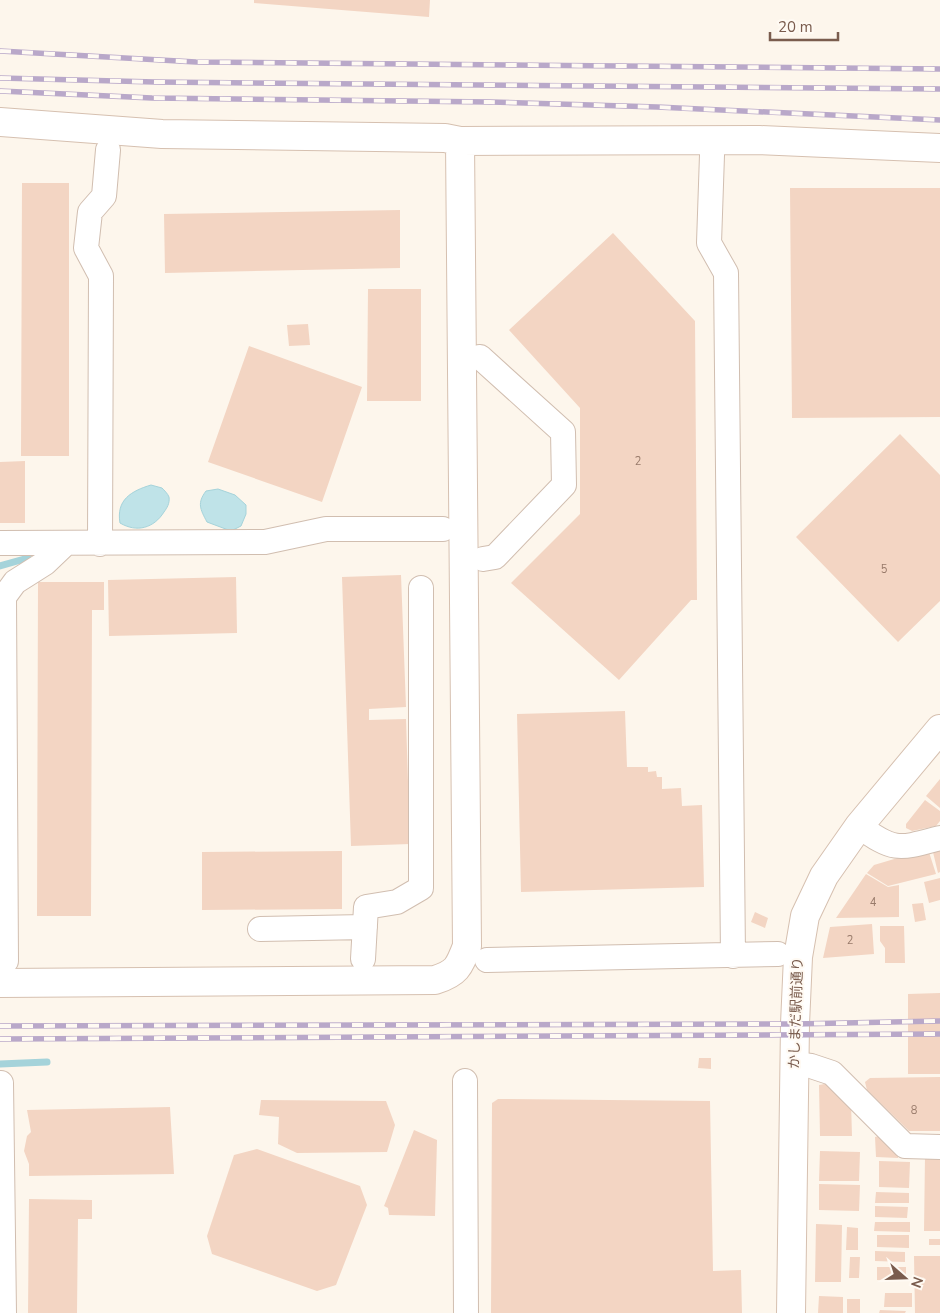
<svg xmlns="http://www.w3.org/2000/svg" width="940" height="1313" viewBox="0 0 940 1313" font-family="'Nunito Sans','Noto Sans JP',sans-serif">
<rect width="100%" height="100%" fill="#fdf6ec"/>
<path fill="#bfe3e8" stroke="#a5d3da" d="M151 485 162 488C164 490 168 494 169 497 170 503 167 508 164 512 154 528 137 533 120 523 116 500 131 491 151 485Z
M218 489 235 495 246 505V514L241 526 231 531 207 522C200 509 197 503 206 491Z"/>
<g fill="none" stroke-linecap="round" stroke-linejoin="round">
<path stroke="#a5d3da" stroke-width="7" d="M0 566 28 558
M0 1064 47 1062"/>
</g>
<path fill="#f3d5c3" d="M254 0H430L429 17 254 3Z
M22 183H69V456H21Z
M790 188H940V417L792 418Z
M400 210V268L165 273 164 214Z
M613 233 695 321 697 600H691L619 680 511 583 580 514V408L509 330Z
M368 289H421V401H367Z
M308 324 310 345 289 346 287 325Z
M249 346 362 387 322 502 208 462Z
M900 434 940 475V601L898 642 796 537Z
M25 461V523H0V462Z
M401 575 406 707 369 709V720L406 719 410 844 351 846 342 577Z
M236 577 237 633 109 636 108 580Z
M38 582H104V610H92L91 916H37Z
M625 711 627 767H648V772L656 771 657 777H662V789L681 788 682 806 702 805 704 887 521 892 517 714Z
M940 779V808L926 796Z
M925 800 940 811V821L936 826 912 831 906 828V824Z
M940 846V872L938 873 932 848Z
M928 849 936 874 888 886 867 873 874 865Z
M342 851V909L202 910V852Z
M866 874 888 887 899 885V917L836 918Z
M940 878V900L929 903 924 882Z
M923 903 926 920 915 922 912 904Z
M755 912 768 918 765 928 751 922Z
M872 924 874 954 823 958 830 927Z
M880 926H904L905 963H885V948L880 941Z
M940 993V1074H908V994Z
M699 1058H711V1069L698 1068Z
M940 1077V1131H909L867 1090 865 1082 870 1078Z
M830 1083 851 1102 852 1136H820L819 1085Z
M498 1099 710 1101 713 1271 741 1270 742 1313H491L492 1103Z
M261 1100 386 1101 395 1125 387 1152 297 1153 278 1144 279 1117 259 1115Z
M170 1107 174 1174 29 1176V1164L24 1151 27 1136 31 1132 27 1110Z
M414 1130 437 1140 435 1216 389 1215 388 1208 384 1206Z
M883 1135 898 1151V1158L876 1157 875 1137Z
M257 1149 360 1186 367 1205 336 1285 317 1291 212 1254 207 1236 234 1155Z
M820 1151 860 1152 859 1181H819Z
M925 1156 940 1157V1231H924Z
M879 1161 910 1162 909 1188 879 1187Z
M819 1184 860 1185 859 1211 819 1210Z
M876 1192 909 1193V1203H875Z
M29 1199 92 1200V1219H78L77 1313H28Z
M875 1206 908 1207 907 1218 875 1217Z
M875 1222H910V1232L874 1231Z
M816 1224 842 1225 841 1282H815Z
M847 1227 858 1228V1250H846Z
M877 1235H909V1248L877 1247Z
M929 1239H940V1245H929Z
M875 1251 905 1252V1262L875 1261Z
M914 1256H940V1313H915Z
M850 1257H860L859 1278H849Z
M877 1267H906V1281L877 1280Z
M885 1293H912V1307H884Z
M819 1296 843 1297V1313H818Z
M847 1299H860V1313H847Z
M880 1310 906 1311 905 1313H879Z"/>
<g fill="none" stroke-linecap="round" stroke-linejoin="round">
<defs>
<path id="street" d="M712 155 709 243 726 273 733 956
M480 357 563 432 564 485 495 557 483 559
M0 543 265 542 326 529H443
M100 544 101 276 86 248 90 212 104 196 108 150
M859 826C894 852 899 849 940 838
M260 929 365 927
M363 959 366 907 397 902 421 888V588
M487 960 778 954
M6 961 4 597 15 582 45 563 66 543
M794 1064 811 1066 832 1073 905 1146 940 1147
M465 1081 466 1313
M1 1083 4 1313"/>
<path id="secondary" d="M0 122 162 134 445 138 460 141 759 140 940 148
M0 983 435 980C457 973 459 967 467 946L460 141
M791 1313 795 1024 798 957 805 916 824 876 859 826 940 729"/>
</defs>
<use href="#street" stroke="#d1beb0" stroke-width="26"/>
<use href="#secondary" stroke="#d6c0b0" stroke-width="30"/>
<use href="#street" stroke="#fff" stroke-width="24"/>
<use href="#secondary" stroke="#fff" stroke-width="28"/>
<defs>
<path id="rail" d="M0 51 196 62 940 69
M0 78 155 82 940 89
M0 91 152 98 490 102 657 107 940 120
M0 1026 795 1024 940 1021
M0 1039 940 1034"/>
</defs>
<use href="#rail" stroke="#b9a8c9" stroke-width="5.5"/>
<use href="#rail" stroke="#fffaf3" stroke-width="4" stroke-dasharray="11" stroke-linecap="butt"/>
</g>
<g text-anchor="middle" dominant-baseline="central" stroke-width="4" stroke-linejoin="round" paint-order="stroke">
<g font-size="11" fill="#987a6a">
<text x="638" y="461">2</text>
<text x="884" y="569">5</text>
<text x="873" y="902">4</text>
<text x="850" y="940">2</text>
<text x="914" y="1110">8</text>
</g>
<g font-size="14" fill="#7a5c4d" stroke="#fffaf3">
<text transform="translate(796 1013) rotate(-88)">かしまだ駅前通り</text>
</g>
</g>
<g transform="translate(905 1278) rotate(110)" stroke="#fffaf3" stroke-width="4" paint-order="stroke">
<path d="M0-4L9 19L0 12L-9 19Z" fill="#7a5c4d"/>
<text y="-8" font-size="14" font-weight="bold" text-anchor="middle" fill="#7a5c4d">N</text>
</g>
<path d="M770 32v8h68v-8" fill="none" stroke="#7a5c4d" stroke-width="2.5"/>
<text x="778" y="32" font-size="15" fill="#7a5c4d" stroke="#fffaf3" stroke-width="4" paint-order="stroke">20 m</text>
</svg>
